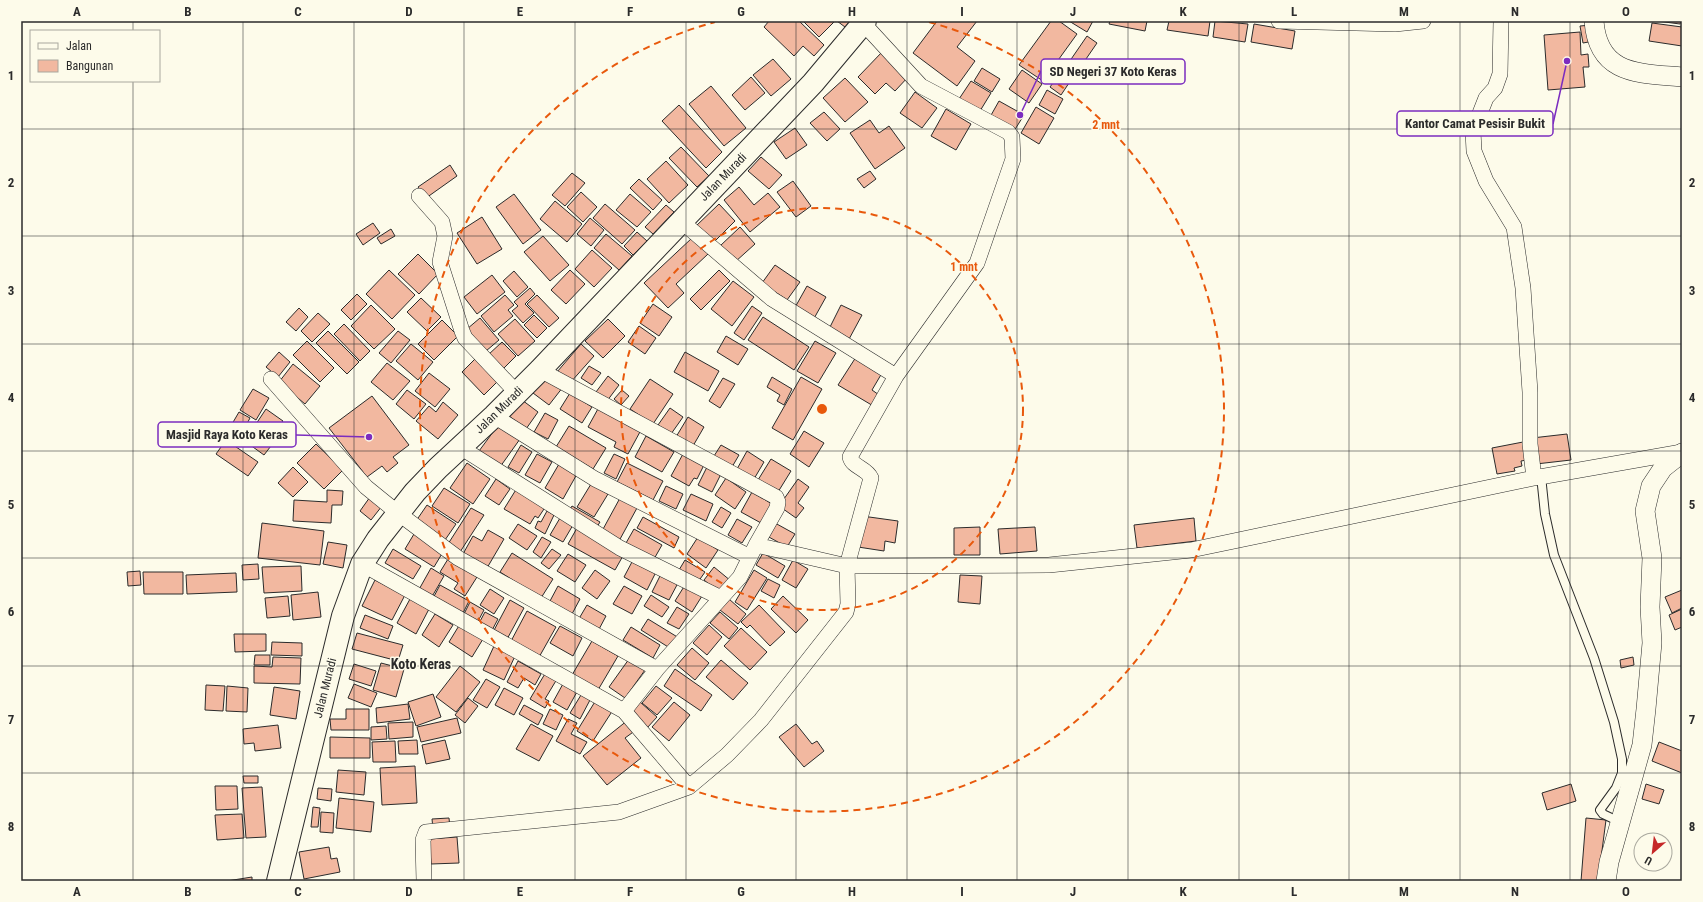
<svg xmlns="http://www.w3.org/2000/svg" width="1703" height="902" viewBox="0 0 1703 902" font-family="'Roboto Condensed',sans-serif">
<rect width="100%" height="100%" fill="#fdfbea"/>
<path fill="#f2b8a0" stroke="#2b2b2b" d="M769 21H799L824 45 814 56 803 46 794 56 764 27Z
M803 21H833L834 22 819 37Z
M837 21H850L845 27Z
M937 21H977L957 47 975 61 957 86 913 53Z
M1051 21H1059L1077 34 1043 81 1019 65Z
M1069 21H1093L1087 32Z
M1110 21H1147L1145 31 1109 24Z
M1169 21H1210L1208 36 1167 30Z
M1215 21 1248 24 1245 42 1213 37Z
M1657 21H1681L1680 24Z
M1652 23 1682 27V46L1649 41Z
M1254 24 1295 31 1292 49 1251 42Z
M1591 25 1594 41 1583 43 1580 26Z
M1580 32 1581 55 1588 54 1589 67H1583L1585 87 1548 90 1544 35Z
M1087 36 1097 43 1075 75 1065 68Z
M883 51 909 76 895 91 886 83 875 94 858 77Z
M773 59 791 79 771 96 753 75Z
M982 68 1000 79 992 92 974 81Z
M1063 69 1073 77 1061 95 1050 87Z
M1022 70 1042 84 1029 103 1009 89Z
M751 77 765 93 745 110 732 95Z
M845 78 868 102 845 122 823 98Z
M971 81 991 93 980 111 959 99Z
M711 86 746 128 724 146 689 104Z
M1047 90 1063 99 1055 114 1039 105Z
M915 92 937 108 922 128 900 113Z
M999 101 1024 115 1014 131 990 117Z
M679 105 722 152 706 168 662 121Z
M1036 107 1054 118 1039 144 1021 133Z
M946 109 971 124 956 150 931 136Z
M824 112 840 129 827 141 810 123Z
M870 120 879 133 889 126 905 148 875 169 850 133Z
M795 128 807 145 786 159 774 142Z
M681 147 709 176 697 187 669 158Z
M761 157 782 175 769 189 748 171Z
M666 161 688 185 669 203 647 179Z
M450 165 457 176 426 198 418 187Z
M870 171 876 179 864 188 857 179Z
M572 173 585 183 565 206 552 195Z
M639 179 662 200 653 210 630 188Z
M793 181 811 206 796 217 777 192Z
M739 187 754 205 768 193 780 207 750 232 724 200Z
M581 192 597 207 583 222 567 207Z
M514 194 541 230 523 244 496 207Z
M630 194 651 212 637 227 616 210Z
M555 201 582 224 567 242 540 219Z
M605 204 635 230 622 244 593 218Z
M719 204 735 221 713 243 696 226Z
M666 205 674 212 653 234 645 227Z
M482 217 502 249 477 264 457 233Z
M590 218 604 230 591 246 577 234Z
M373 223 380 233 363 245 356 234Z
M740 227 755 244 735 262 720 246Z
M391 229 395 236 381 244 377 238Z
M637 232 647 241 633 255 624 246Z
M606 234 632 256 619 270 594 248Z
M543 236 569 265 550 281 524 252Z
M692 238 708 254 676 284 684 293 668 308 644 283Z
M592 250 612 268 594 287 575 269Z
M418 254 438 274 419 294 398 274Z
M775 265 800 282 787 300 762 283Z
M389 270 415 295 392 319 366 294Z
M570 270 585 284 566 304 551 290Z
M719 270 730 281 701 310 690 299Z
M514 271 528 287 517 297 503 281Z
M492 275 505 292 477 314 464 297Z
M733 281 754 297 732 326 711 309Z
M807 286 826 297 812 322 793 311Z
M530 288 535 294 525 304 534 313 523 323 512 311 518 306 514 302Z
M357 294 367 304 351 320 341 310Z
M505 295 514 305 508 310 513 316 494 332 481 316Z
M537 295 559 318 549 327 527 304Z
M421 298 441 317 427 331 407 312Z
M653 304 672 317 659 336 640 323Z
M371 305 395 329 374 349 351 326Z
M841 305 862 315 848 341 828 331Z
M752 306 762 313 744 340 734 333Z
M299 308 308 317 296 331 286 322Z
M318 313 330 324 312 342 301 331Z
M534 315 547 328 537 338 524 325Z
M763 317 809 347 794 370 748 340Z
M480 318 499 340 486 351 467 329Z
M515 319 535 341 518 356 498 334Z
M608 319 625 336 603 358 585 341Z
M442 320 458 336 434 360 418 344Z
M344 324 370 351 360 361 334 334Z
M639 326 656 338 645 354 628 342Z
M328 331 359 362 347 374 316 343Z
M398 331 410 340 391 363 379 353Z
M726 336 748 349 738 365 717 352Z
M307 341 334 368 320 382 293 355Z
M815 341 836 353 818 383 797 371Z
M502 342 516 356 503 369 488 355Z
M411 344 433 362 418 380 396 361Z
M581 344 594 356 570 383 557 372Z
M279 352 290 362 278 377 266 367Z
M685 352 719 371 708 391 674 372Z
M477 357 499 380 484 395 462 372Z
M856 357 882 373 872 390 882 397 875 407 838 385Z
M387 363 410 381 393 400 371 382Z
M293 364 320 386 305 404 279 382Z
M589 366 601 373 592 385 581 378Z
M429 373 450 389 435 407 415 391Z
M547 375 563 387 549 405 533 393Z
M608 376 619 385 607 401 596 392Z
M772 377 792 389 784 405 777 401 780 395 767 387Z
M801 377 822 389 793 440 772 428Z
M723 378 735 384 720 408 709 401Z
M650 379 673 394 653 424 630 409Z
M253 389 269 398 256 420 240 410Z
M407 390 426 404 414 419 396 404Z
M622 390 629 396 621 405 614 399Z
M570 393 592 407 582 423 560 409Z
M372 396 409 445 393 457 398 463 387 472 382 466 367 477 329 428Z
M522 400 538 412 526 429 509 416Z
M443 402 458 415 438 439 416 421 429 406 436 412Z
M599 407 641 430 628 454 614 447 616 442 588 427Z
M670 408 683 417 671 434 658 425Z
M266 409 283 421 273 436 256 424Z
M239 412 250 418 243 431 232 424Z
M545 413 558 420 548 439 534 432Z
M688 417 704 427 693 446 676 437Z
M499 424 520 439 500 467 479 451Z
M252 426 274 442 264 455 242 439Z
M569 426 606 448 593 469 556 447Z
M804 431 824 443 809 467 790 454Z
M1567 434 1571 460 1536 464 1532 438Z
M646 436 674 452 662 472 635 457Z
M226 440 258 462 248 476 216 454Z
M1523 442 1527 460 1521 461 1522 466 1514 468 1515 471 1497 474 1492 448Z
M316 444 343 470 324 489 297 463Z
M521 445 532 452 519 473 508 467Z
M721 445 739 455 732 467 714 456Z
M747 451 764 462 754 479 737 469Z
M537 454 552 462 540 483 525 475Z
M614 454 625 459 616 479 604 473Z
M683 454 704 465 697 479 694 478 689 486 671 476Z
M771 459 791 471 778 492 758 480Z
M467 463 490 479 473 504 450 488Z
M627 463 663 481 653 500 617 482Z
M559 464 577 474 563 499 545 488Z
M293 467 308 482 293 497 278 483Z
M707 467 721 474 712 492 698 485Z
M726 478 746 492 735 509 715 495Z
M496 479 510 489 499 505 485 496Z
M798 479 809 487 798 503 804 508 796 518 779 506Z
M591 484 608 494 594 517 577 507Z
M666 486 683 494 676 509 659 501Z
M444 488 470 504 458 523 432 506Z
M517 488 546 506 538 518 535 516 530 524 504 509Z
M327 490 343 491 342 505H332L331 523 293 521 294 500 327 502Z
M752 492 772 504 761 523 741 512Z
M691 494 713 504 706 521 683 510Z
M370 497 382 506 371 520 360 511Z
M620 498 637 508 619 541 602 531Z
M427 505 456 524 445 540 416 521Z
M572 506 600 522 595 530 567 514Z
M721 507 731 513 722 528 712 522Z
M471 508 484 515 460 552 448 544Z
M547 511 554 515 545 534 535 528 538 521 541 522Z
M862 516 898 521 895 543 885 541 884 551 858 547Z
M643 517 679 537 674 548 637 528Z
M560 518 573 525 563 542 550 535Z
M1194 518 1196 541 1137 548 1134 525Z
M737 519 752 527 742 543 728 535Z
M262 523 324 531 320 565 258 558Z
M775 523 795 534 787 547 767 536Z
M518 524 537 536 527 550 509 538Z
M980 527V555H954V528Z
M1035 527 1037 551 1000 554 998 529Z
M577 528 624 554 615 570 568 544Z
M634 529 662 545 654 559 626 543Z
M488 530 504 539 487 568 463 554 473 536 482 541Z
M414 534 443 552 434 567 405 549Z
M542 537 551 542 541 558 533 552Z
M698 537 718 550 706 568 687 554Z
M328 542 347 545 343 568 323 564Z
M393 549 421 566 413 579 385 563Z
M552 549 561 555 549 569 541 563Z
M512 553 553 579 541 598 500 572Z
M763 553 785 566 778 578 756 565Z
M568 554 586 565 575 582 557 571Z
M448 559 477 577 465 596 454 589 458 583 440 572Z
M633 560 656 572 647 590 624 577Z
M685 560 705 572 698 582 679 570Z
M793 560 808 569 796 588 782 580Z
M258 564 259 579 243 580 242 565Z
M301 566 302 591 264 593 262 567Z
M714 567 731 581 721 594 704 580Z
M431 568 444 576 430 600 417 593Z
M595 570 610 581 597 599 582 588Z
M754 570 767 578 747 610 735 602Z
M140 571 141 585 128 586 127 572Z
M143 572H183V594H144Z
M236 573 237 592 187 594 186 575Z
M661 574 678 583 669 600 652 592Z
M960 575 982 576 980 604 958 602Z
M768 579 780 585 774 598 761 591Z
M375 580 405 595 392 620 362 606Z
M440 585 469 601 461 617 431 602Z
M685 585 702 596 692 612 675 601Z
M558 586 580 599 572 614 550 601Z
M624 586 642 596 632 614 613 604Z
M490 589 504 598 494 614 480 605Z
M1682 590V608L1672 613 1665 597Z
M318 592 321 617 293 620 291 595Z
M651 595 669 607 662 617 644 606Z
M288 596 290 616 267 618 265 598Z
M783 596 808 620 796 633 771 609Z
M410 599 429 609 416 634 397 623Z
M729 599 746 614 738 624 720 610Z
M510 600 524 608 506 641 492 634Z
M470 602 484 610 476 625 462 618Z
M587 605 606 616 597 633 577 622Z
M759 605 785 632 770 646 750 625 747 628 741 622Z
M677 607 689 614 679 629 667 623Z
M1682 609V627L1675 630 1669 615Z
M527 611 556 627 538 659 510 643Z
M485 612 498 619 490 634 477 627Z
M720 612 738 628 729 639 710 623Z
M435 614 453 625 439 647 422 635Z
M365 615 393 626 388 639 360 628Z
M648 619 679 638 673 650 641 630Z
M460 624 483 639 472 657 449 642Z
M709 625 722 637 707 655 693 643Z
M560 626 582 638 573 656 550 643Z
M631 627 660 645 653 658 623 640Z
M741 628 767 652 750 670 724 646Z
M357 633 403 645 398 661 352 649Z
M234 634H266V651L235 652Z
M592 641 618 656 598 690 572 675Z
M272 642 302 643V656L271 655Z
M494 646 515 656 504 680 483 670Z
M692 648 709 663 695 680 677 665Z
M255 655H270V665H254Z
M273 657 301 658 300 684 254 683V666L272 667Z
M1633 657 1634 665 1621 668 1620 660Z
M629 659 645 670 625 698 609 687Z
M721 660 748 683 733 700 706 677Z
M518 661 541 674 535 685 524 678 518 688 507 682Z
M381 663 404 669 396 697 373 690Z
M354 664 376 671 371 686 349 679Z
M460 666 480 682 456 712 436 697Z
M675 669 712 695 701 711 664 686Z
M546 672 557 679 545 699 549 701 545 708 530 699Z
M486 679 500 687 487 708 473 700Z
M564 682 578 690 567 710 553 702Z
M354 684 377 693 371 707 348 698Z
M206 685 225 686 223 711 205 710Z
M227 686 248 688 247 712 226 711Z
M656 686 672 698 657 715 642 703Z
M274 687 300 691 296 719 270 715Z
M504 688 523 698 514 715 495 705Z
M433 694 441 717 416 726 408 702Z
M581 695 590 700 580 719 570 713Z
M468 698 478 706 465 723 455 715Z
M596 700 613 710 593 741 577 731Z
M640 702 657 717 647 728 630 713Z
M674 702 690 715 669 741 652 727Z
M408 704 410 719 377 723 376 708Z
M524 705 543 715 538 725 519 714Z
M346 709H369V730H331L330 719H346Z
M550 709 563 715 556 730 543 724Z
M457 718 461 733 421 742 417 727Z
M568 719 577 723 571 734 587 742 580 754 556 741Z
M628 720 636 730 625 738 641 758 607 785 583 756Z
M413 722V737L389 739 388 723Z
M531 724 553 736 539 761 516 749Z
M796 724 812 744 817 741 824 751 804 767 779 737Z
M278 725 281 748 255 751 254 743 244 744 243 729Z
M386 726 387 739 371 740V727Z
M330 737 370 738V758H330Z
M417 740 418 754H399L398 741Z
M445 740 450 759 426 764 422 745Z
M395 741 396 762H373L372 742Z
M1659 742 1682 751V773L1652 761Z
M415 766 417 803 382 805 380 768Z
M338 770 366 772 364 795 336 792Z
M243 776H258V783H244Z
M1571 784 1576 801 1547 810 1542 793Z
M1646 784 1664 790 1659 804 1642 799Z
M215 786H237L238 809 216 810Z
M262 787 266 837 246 838 242 788Z
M318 788 332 789 331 801 317 799Z
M339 798 374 802 371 832 336 828Z
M313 807 320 808 318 827H311Z
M321 812 334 813 333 833 320 832Z
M242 814 244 838 217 840 215 815Z
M449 818 450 828 433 829 432 819Z
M1586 818 1606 820 1598 881H1581Z
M457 837 459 863 431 864 429 839Z
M329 847 331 859 337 858 340 872 304 879 299 852Z
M252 877V881H227Z"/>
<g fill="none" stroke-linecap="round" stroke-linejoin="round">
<defs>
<path id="service" d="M1541 476 1545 514 1554 555 1594 658 1614 722 1622 759V773L1616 788 1600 810 1603 814 1620 822"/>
<path id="minor" d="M1279 21 1395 24 1423 21
M1501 21 1500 74 1495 88 1486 98 1473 131 1474 151 1486 181 1514 227 1523 288 1530 392V444L1534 478
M419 196 442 222 445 236 440 262 462 331 465 338 517 393
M681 221 772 299 896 376
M540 370 776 497 778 502 777 508 756 545
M271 379 366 487 398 513 458 558 657 669
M494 416 595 479 750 557
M460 447 620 548 721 598
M362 564 624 711 657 669 740 577 756 545 847 566 1049 565 1191 550 1534 478 1682 452
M624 711 689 787
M424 881 423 840 426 832 619 812 689 787 727 755 761 720 846 612 848 604 847 566 871 478C867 468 852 467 850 457L896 376 977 263 1013 159 1012 137 1008 132 921 86 863 23"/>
<path id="tertiary" d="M1594 21C1598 75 1638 73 1682 77
M1606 881 1609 862 1642 745 1646 709 1652 643 1650 607 1652 558 1645 511 1651 486 1663 468 1682 453"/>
<path id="trunk" d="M278 881 343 616 362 564 378 539 415 492 438 468 494 416 540 370 813 83 865 21"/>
</defs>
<use href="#service" stroke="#2b2b2b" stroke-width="10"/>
<use href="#minor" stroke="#2b2b2b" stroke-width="16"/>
<use href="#tertiary" stroke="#2b2b2b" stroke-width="20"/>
<use href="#trunk" stroke="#2b2b2b" stroke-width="24"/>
<use href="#service" stroke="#fdfbea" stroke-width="8"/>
<use href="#minor" stroke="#fdfbea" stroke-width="15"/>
<use href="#tertiary" stroke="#fdfbea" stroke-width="19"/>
<use href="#trunk" stroke="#fdfbea" stroke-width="22"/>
</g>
<path fill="none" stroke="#2b2b2b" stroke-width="1" stroke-opacity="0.55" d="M133 21V31M243 21V881M354 21V881M464 21V881M575 21V881M686 21V881M796 21V881M907 21V881M1017 21V881M1128 21V881M1239 21V881M1349 21V881M1460 21V881M1570 21V881M133 81V881M21 129H1682M21 236H1682M21 344H1682M21 451H1682M21 558H1682M21 666H1682M21 773H1682"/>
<g fill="none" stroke="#e8590c" stroke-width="2" stroke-dasharray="7 5">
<circle cx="822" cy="409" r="201"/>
<path d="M929 22A402 402 0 1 1 715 22"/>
</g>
<g text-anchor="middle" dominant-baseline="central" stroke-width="3" stroke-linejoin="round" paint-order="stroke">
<g font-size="12" fill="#2b2b2b" stroke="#fdfbea">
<text transform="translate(723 177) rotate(-46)">Jalan Muradi</text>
<text transform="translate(499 410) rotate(-44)">Jalan Muradi</text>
<text transform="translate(325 688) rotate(-76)">Jalan Muradi</text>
</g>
<g font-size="14" font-weight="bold" fill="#2b2b2b" stroke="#fdfbea">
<text x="421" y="664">Koto Keras</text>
</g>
</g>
<circle cx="822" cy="409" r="6" fill="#e8590c" stroke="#fdfbea" stroke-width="2"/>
<g font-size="12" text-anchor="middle" font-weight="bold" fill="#e8590c" stroke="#fdfbea" stroke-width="3" stroke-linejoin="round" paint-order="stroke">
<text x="1106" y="129">2 mnt</text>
<text x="964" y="271">1 mnt</text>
</g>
<path fill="none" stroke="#7b2cbf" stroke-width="1.5" d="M1020 115L1041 71M1567 61L1553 124M369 437L296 435"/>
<g fill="#7b2cbf" stroke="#fdfbea" stroke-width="1.5">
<circle cx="1020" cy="115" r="4"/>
<circle cx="1567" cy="61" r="4"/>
<circle cx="369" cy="437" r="4"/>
</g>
<g fill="#fdfbea" stroke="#7b2cbf" stroke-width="1.5">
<rect x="1041" y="59" width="144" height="25" rx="4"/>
<rect x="1397" y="111" width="156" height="25" rx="4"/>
<rect x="158" y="422" width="138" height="25" rx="4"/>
</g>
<g font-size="13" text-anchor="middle" font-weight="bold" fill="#2b2b2b">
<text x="1113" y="76">SD Negeri 37 Koto Keras</text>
<text x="1475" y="128">Kantor Camat Pesisir Bukit</text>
<text x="227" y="439">Masjid Raya Koto Keras</text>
</g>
<rect width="1703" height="902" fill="none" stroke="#fdfbea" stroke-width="44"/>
<rect x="30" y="30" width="130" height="52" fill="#fdfbea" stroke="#a9a89e"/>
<rect x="38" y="43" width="20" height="6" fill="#fdfbea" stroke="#a9a89e"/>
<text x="66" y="50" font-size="12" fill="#2b2b2b">Jalan</text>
<rect x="38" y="60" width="20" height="12" fill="#f2b8a0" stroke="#a9a89e"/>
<text x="66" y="70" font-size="12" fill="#2b2b2b">Bangunan</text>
<g transform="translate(1653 852) rotate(208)"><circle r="19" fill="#fdfbea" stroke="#a9a89e"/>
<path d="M0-3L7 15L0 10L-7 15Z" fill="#c62828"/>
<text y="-6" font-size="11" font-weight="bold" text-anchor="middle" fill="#2b2b2b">U</text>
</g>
<rect x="22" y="22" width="1659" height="858" fill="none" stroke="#2b2b2b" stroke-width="1.5"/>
<g font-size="13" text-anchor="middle" font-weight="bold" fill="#2b2b2b">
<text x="77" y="16">A</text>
<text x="188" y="16">B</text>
<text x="298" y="16">C</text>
<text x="409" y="16">D</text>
<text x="520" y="16">E</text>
<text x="630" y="16">F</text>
<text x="741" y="16">G</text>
<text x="852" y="16">H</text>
<text x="962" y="16">I</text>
<text x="1073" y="16">J</text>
<text x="1183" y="16">K</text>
<text x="1294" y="16">L</text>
<text x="1404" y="16">M</text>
<text x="1515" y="16">N</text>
<text x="1626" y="16">O</text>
<text x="11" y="80">1</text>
<text x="1692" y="80">1</text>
<text x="11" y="187">2</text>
<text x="1692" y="187">2</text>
<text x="11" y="295">3</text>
<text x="1692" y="295">3</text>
<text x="11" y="402">4</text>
<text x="1692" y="402">4</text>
<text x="11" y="509">5</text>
<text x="1692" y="509">5</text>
<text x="11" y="616">6</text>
<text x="1692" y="616">6</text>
<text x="11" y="724">7</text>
<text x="1692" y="724">7</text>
<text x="11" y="831">8</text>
<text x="1692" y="831">8</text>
<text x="77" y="896">A</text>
<text x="188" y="896">B</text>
<text x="298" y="896">C</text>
<text x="409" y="896">D</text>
<text x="520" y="896">E</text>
<text x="630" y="896">F</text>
<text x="741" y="896">G</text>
<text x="852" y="896">H</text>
<text x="962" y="896">I</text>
<text x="1073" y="896">J</text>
<text x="1183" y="896">K</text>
<text x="1294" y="896">L</text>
<text x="1404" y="896">M</text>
<text x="1515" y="896">N</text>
<text x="1626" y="896">O</text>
</g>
</svg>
